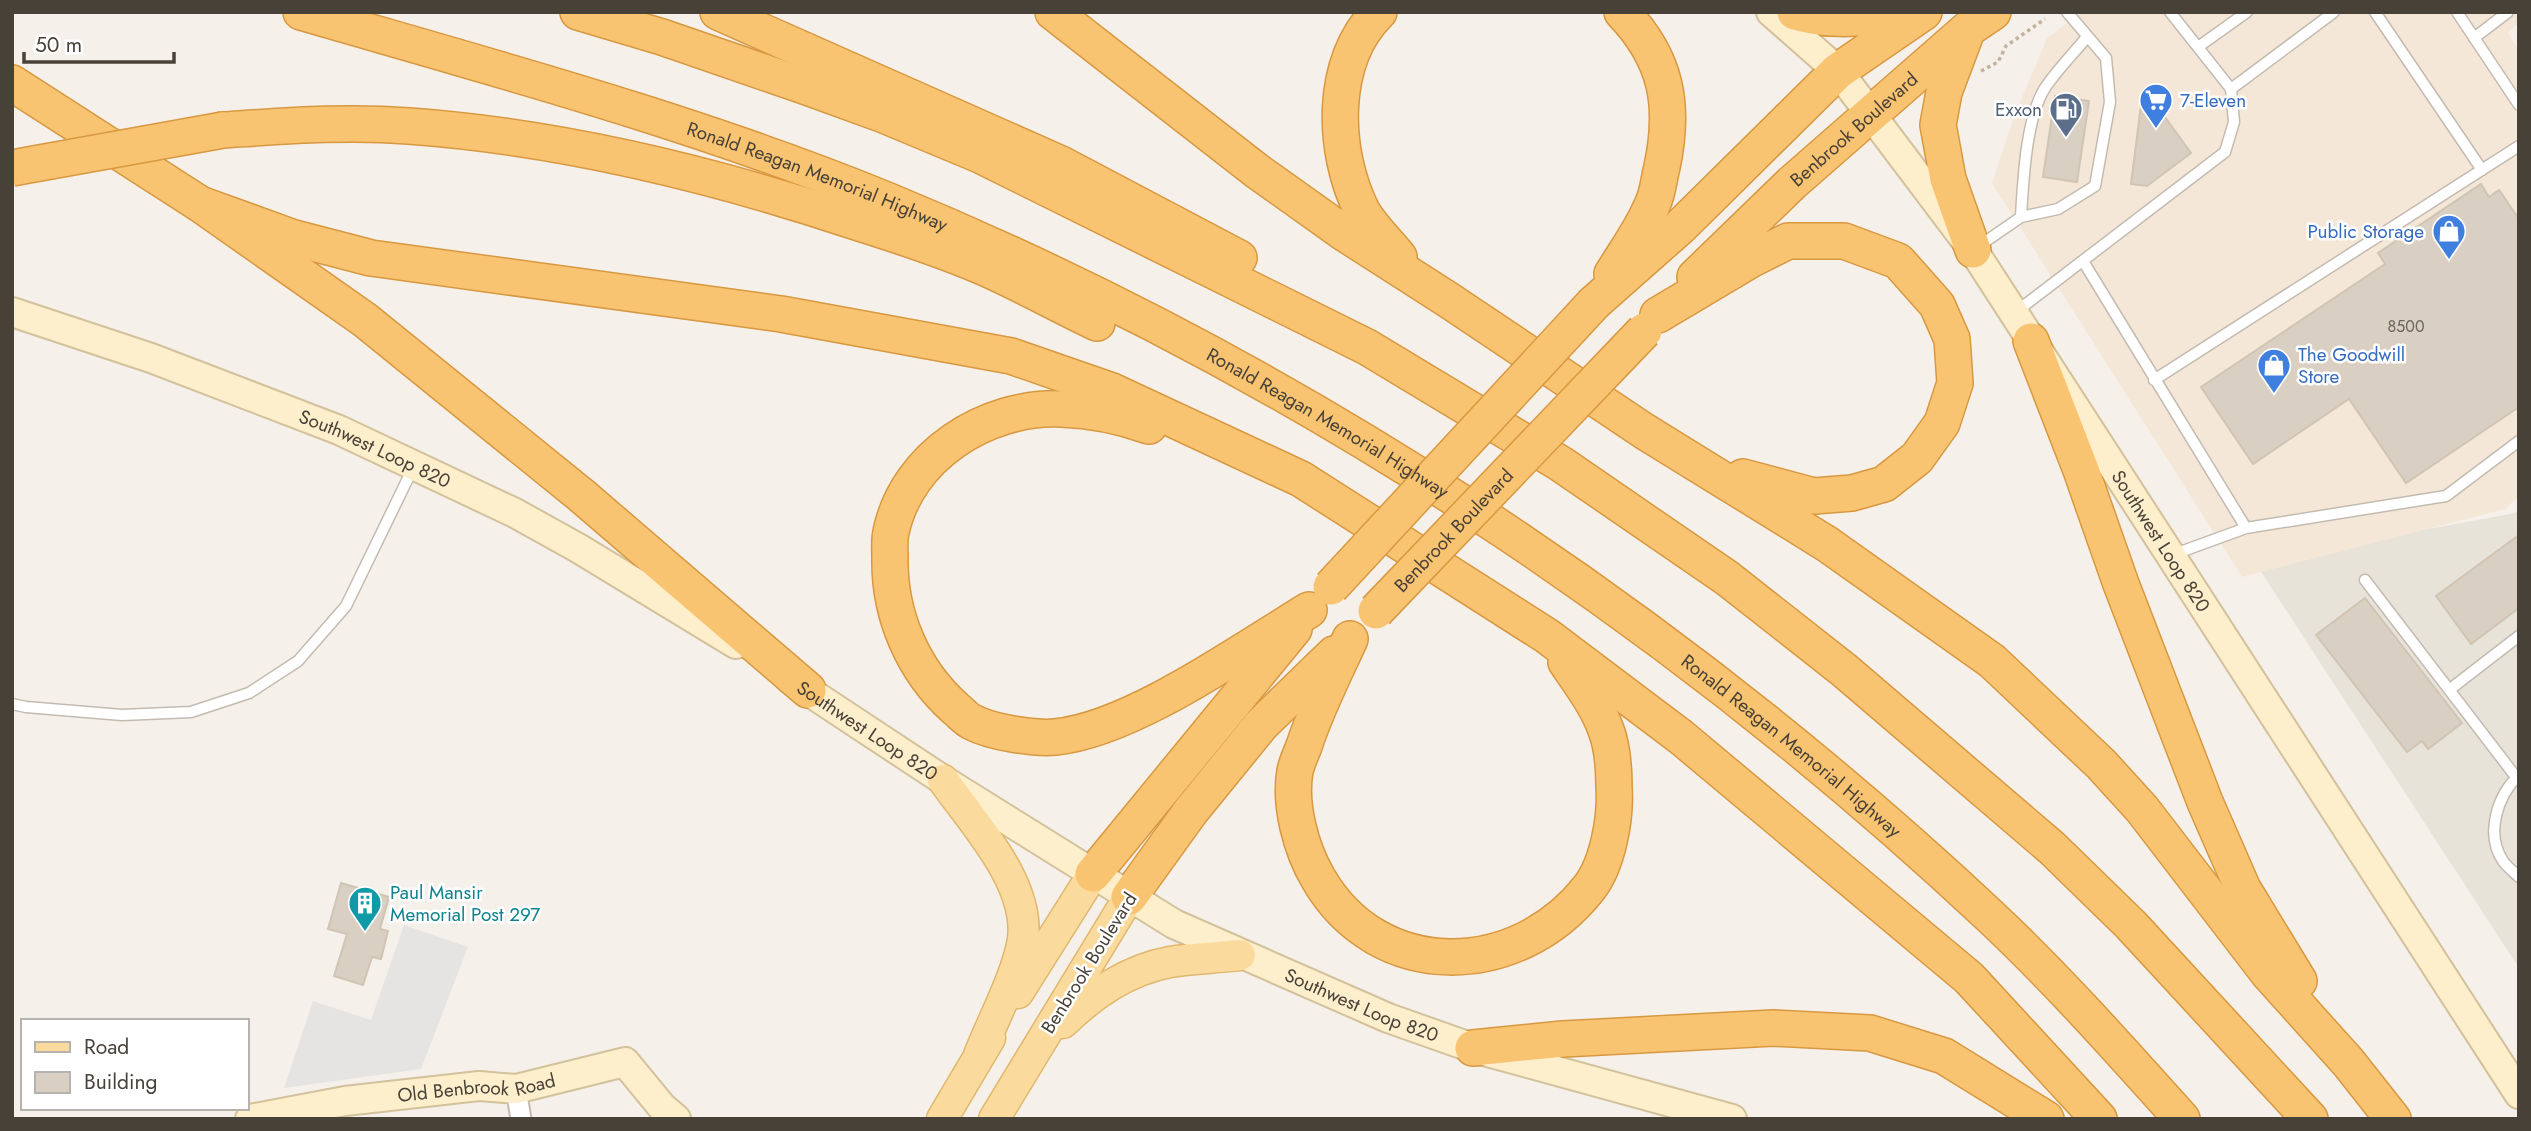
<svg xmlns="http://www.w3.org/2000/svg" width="2531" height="1131" viewBox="0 0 2531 1131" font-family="Jost,sans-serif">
<rect width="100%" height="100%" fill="#f5f1ea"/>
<path fill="#e8e3d9" d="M2519 509V968L2254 561 2515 513Z"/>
<path fill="#f5e7d7" d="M2082 12H2519V23L2508 32 2519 52V496L2505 509 2242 577 1992 183 2015 114 2047 38Z"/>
<path fill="#e6e4e2" d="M404 925 468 947 421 1069 284 1088 313 1001 371 1020Z"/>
<path fill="#d9cfc3" stroke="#d0c4b3" stroke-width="2" d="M2055 96 2089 101 2077 182 2043 177Z
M2141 105 2157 106 2191 153 2147 186 2131 184Z
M2481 184 2489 197 2499 190 2519 219V407L2406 483 2349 399 2253 464 2201 387 2385 264 2378 253Z
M2519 535V608L2471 644 2436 596Z
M2365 598 2462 723 2428 749 2422 741 2407 752 2316 635Z
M341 883 389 897 380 929 388 931 381 959 372 957 363 985 334 976 347 934 328 929Z"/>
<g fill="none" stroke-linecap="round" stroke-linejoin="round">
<defs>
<path id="lane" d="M2170 12 2231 89
M2375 12 2482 170
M2457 12 2519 105
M2474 38 2508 12
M2198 47 2247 12
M2021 217C2023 182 2026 117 2045 88 2057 70 2073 54 2087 37
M1979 246 2021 217 2058 209 2095 186 2110 102 2106 58 2067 12
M2083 261 2246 528
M2017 311 2225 152 2234 122 2231 89 2334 12
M2154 380 2519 146
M2172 555 2246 528 2446 496 2519 441
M2365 580 2516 777
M2449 690 2519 636
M12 704 26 707 122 715 191 712 249 693 298 661 346 606 414 466
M2519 775C2497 796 2485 834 2503 861 2507 867 2514 872 2519 877"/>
<path id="street" d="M516 1089 521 1119"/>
<g id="secondary">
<path id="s1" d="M1771 12 1838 71 1973 250 2519 1094"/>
<path id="s2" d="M12 312 151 358 339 430 515 513 578 548 736 644"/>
<path id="s3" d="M790 679 943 780 1174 924 1388 1018 1473 1048 1732 1119"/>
<path id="s4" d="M250 1119 345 1101 479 1086 516 1089 625 1062 662 1107 676 1119"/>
</g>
<path id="primary" d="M943 780C974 824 1030 883 1023 939 1018 973 992 1022 979 1055
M1018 993 1093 874
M1063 1023C1093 994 1127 970 1170 962 1193 958 1216 958 1240 955
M942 1119 990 1038
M994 1119 1129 897"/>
<g id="highway">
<path id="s5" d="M301 12C497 69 695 122 884 199 1291 366 1670 616 1991 917 2058 980 2120 1050 2182 1119"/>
<path d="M578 12 662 37 807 87 884 115 980 155 1367 347 1561 464 1727 578 1844 670 2052 848 2131 925 2310 1119"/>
<path d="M718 12 1061 164 1239 258"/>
<path d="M1053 12 1257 171 1344 233 1447 299 1644 431 1827 544 1992 661 2101 764 2142 809 2268 973 2348 1062 2393 1119"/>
<path d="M1379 12C1329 61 1332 151 1362 211 1371 227 1388 243 1399 257"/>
<path d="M1795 12C1828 22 1860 18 1894 15L1900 12"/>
<path d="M1965 36 1944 92 1938 125 1948 179 1973 250"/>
<path d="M12 83 200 204 365 320 581 495 808 690"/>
<path d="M223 130C285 126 347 121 409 126 560 137 709 173 853 221 897 235 941 249 983 267 1022 284 1059 305 1097 323"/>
<path d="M200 204 294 238 371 258 781 314 1011 356 1112 391 1301 479 1547 636 1681 737 1969 978 2099 1119"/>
<path d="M1612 274C1626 251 1643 228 1653 203 1658 192 1659 178 1662 167 1675 105 1667 59 1622 12"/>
<path id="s6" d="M1695 277 1792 183 1968 29 1993 12"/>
<path d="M1594 303 1680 227 1838 71 1924 12"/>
<path d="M1658 315 1752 259 1788 241H1844L1898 261 1937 305 1952 339 1955 383 1942 423 1917 458 1884 484 1852 493 1814 496 1743 477"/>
<path d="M2031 341 2081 470 2121 584 2205 802 2243 889 2299 981"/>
<path d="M1149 426C1121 416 1091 410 1061 409 986 406 907 456 891 532 889 540 890 550 890 558 889 615 913 671 956 709 961 713 966 719 972 722 991 732 1033 739 1055 737 1131 730 1243 650 1309 610"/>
<path d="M1350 639C1334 674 1316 709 1304 746 1301 754 1297 762 1295 771 1289 805 1301 849 1318 878 1378 983 1517 980 1589 888 1608 864 1616 817 1614 788 1614 769 1613 748 1606 730 1597 705 1581 684 1566 662"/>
<path d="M1093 874 1294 629"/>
<path d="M1129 897 1191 811 1261 725 1334 654"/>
<path d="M1473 1048 1563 1039 1773 1028 1870 1033 1944 1056 2046 1119"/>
</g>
</defs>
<use href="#lane" stroke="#c3bbb0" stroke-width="13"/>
<use href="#street" stroke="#c3bbb0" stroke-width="23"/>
<use href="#secondary" stroke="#d2c19b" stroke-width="32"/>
<use href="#primary" stroke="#e0b76d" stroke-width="33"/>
<use href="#highway" stroke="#d89841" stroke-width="38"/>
<path stroke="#c1b39f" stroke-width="3.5" stroke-dasharray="3.5 3.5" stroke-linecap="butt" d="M1981 71 1998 62 2006 46 2045 19"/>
<use href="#lane" stroke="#fff" stroke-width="10"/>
<use href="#street" stroke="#fff" stroke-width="19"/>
<use href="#secondary" stroke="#fdeecc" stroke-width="28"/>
<use href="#primary" stroke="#fbdb9d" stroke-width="30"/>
<use href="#highway" stroke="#f9c471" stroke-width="35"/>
<defs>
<g id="highway-bridge">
<path d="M12 168 223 130"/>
<path d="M1331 587 1594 303"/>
<path id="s7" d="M1376 611 1644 331"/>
</g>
</defs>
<use href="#highway-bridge" stroke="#d89841" stroke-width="38" stroke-linecap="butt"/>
<use href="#highway-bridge" stroke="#f9c471" stroke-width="35"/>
</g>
<defs>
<symbol id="supermarket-pin" viewBox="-11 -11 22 30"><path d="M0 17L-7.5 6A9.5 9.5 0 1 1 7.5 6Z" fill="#3f7fe0" stroke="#fff"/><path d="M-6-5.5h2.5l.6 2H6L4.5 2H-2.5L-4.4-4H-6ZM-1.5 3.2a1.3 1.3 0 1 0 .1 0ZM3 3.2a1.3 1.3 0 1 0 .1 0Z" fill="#fff"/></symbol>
<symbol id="fuel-pin" viewBox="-11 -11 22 30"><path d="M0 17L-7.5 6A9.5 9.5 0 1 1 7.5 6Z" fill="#5c6f8a" stroke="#fff"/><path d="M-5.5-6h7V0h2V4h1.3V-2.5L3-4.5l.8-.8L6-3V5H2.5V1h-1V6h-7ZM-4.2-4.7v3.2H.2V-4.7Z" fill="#fff"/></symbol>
<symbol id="shop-pin" viewBox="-11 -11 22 30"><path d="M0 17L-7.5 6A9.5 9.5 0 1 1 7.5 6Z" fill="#3f7fe0" stroke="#fff"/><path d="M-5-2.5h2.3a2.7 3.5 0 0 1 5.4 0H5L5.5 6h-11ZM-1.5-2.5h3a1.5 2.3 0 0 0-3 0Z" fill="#fff"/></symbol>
<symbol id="building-pin" viewBox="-11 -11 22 30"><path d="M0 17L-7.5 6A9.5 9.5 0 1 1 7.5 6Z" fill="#0f9aa8" stroke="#fff"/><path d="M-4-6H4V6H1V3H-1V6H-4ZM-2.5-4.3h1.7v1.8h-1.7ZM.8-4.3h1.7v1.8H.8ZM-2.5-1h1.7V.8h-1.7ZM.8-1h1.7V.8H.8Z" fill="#fff"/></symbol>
</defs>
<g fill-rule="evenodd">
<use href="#supermarket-pin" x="2137" y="81" width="38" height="52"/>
<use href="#fuel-pin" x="2047" y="90" width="38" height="52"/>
<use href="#shop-pin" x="2430" y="212" width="38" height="52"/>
<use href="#shop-pin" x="2255" y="346" width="38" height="52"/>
<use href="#building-pin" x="346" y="884" width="38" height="52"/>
</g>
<g text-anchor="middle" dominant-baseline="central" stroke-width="5" stroke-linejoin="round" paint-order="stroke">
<g font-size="16" fill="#6c645b">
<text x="2406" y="326">8500</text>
</g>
<g font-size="19" fill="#366cbe" stroke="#fff" text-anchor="start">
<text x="2180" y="100">7-Eleven</text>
<text x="2424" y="231" text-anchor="end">Public Storage</text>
<text x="2298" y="354">The Goodwill<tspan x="2298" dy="22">Store</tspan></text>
</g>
<g font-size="19" fill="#4e5e75" stroke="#fff" text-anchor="end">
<text x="2042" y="109">Exxon</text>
</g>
<g font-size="19" fill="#484138" stroke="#fff">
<text stroke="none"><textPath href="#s6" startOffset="217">Benbrook Boulevard</textPath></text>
<text stroke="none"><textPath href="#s5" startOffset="542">Ronald Reagan Memorial Highway</textPath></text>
<text stroke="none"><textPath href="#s5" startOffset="1110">Ronald Reagan Memorial Highway</textPath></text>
<text stroke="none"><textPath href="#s2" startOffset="388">Southwest Loop 820</textPath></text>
<text stroke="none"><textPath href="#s7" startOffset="112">Benbrook Boulevard</textPath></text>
<text stroke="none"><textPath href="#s1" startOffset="660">Southwest Loop 820</textPath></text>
<text stroke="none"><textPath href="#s3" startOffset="93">Southwest Loop 820</textPath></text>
<text stroke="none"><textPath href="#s5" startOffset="1676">Ronald Reagan Memorial Highway</textPath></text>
<text transform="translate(1089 963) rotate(-58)">Benbrook Boulevard</text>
<text stroke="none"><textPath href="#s3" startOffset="660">Southwest Loop 820</textPath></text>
<text stroke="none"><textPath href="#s4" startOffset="229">Old Benbrook Road</textPath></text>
</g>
<g font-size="19" fill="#0d838f" stroke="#fff" text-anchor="start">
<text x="390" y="892">Paul Mansir<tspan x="390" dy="22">Memorial Post 297</tspan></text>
</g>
</g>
<rect width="2531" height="1131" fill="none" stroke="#484138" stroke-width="28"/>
<rect x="21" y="1019" width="228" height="91" fill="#ffffff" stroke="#b6b3af" stroke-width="2"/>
<rect x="35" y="1042" width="35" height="10" fill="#fbdb9d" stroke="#b6b3af" stroke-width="2"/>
<text x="84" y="1054" font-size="21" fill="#484138">Road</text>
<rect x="35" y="1072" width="35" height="21" fill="#d9cfc3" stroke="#b6b3af" stroke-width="2"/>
<text x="84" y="1089" font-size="21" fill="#484138">Building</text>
<path d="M24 52v10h150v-10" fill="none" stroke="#484138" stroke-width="3.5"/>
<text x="35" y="52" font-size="21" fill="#484138" stroke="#ffffff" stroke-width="5" paint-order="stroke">50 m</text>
</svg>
